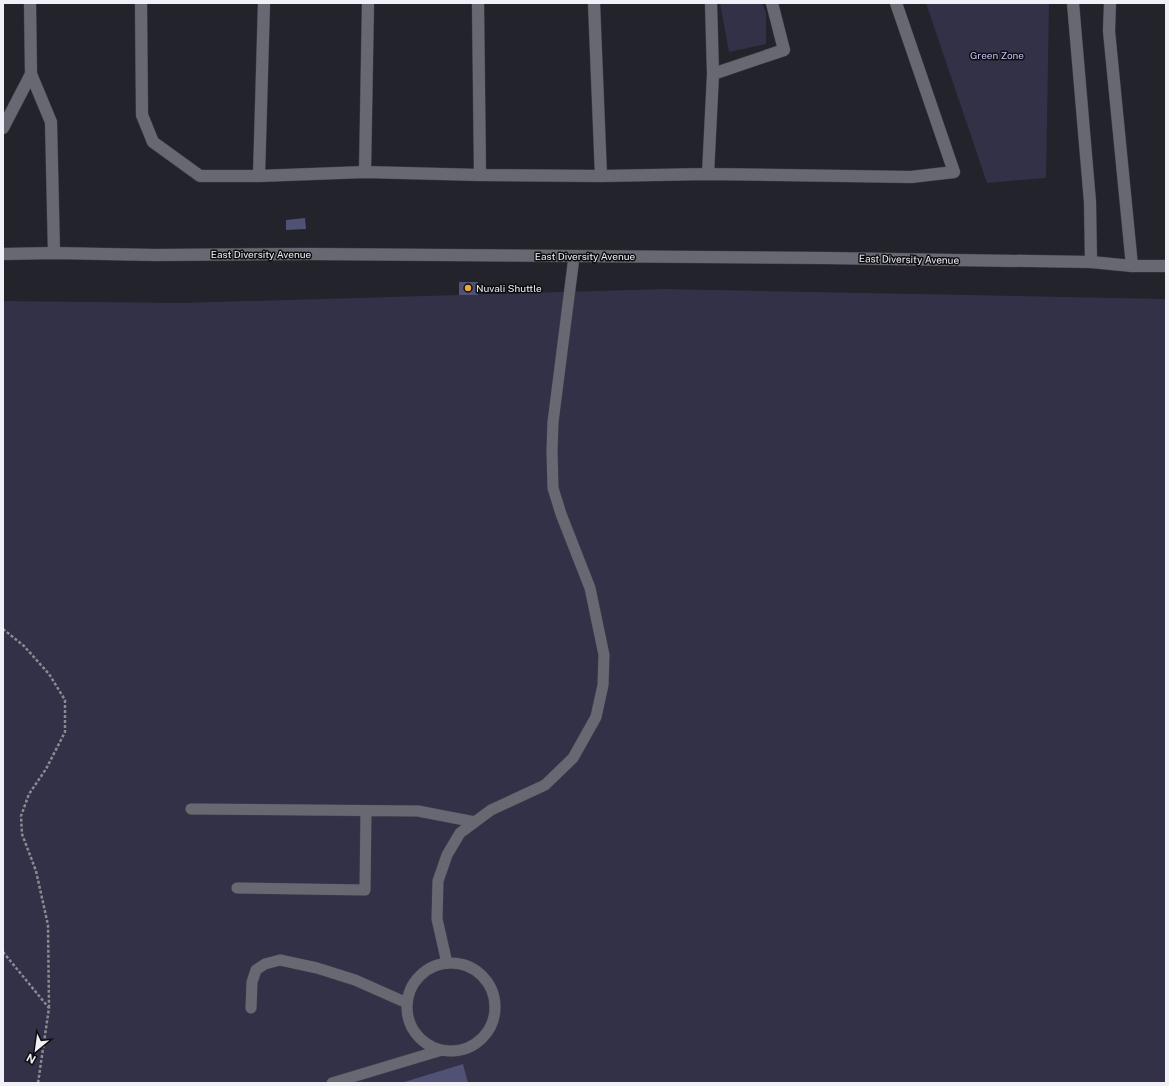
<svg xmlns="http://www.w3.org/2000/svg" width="1169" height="1086" viewBox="0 0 1169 1086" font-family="'Public Sans',sans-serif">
<rect width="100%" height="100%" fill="#23232b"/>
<path fill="#323148" d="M720 3H762L766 13V44L729 52Z
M926 3H1049L1046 178 987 183Z
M665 289 1166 299V1083H3V301L181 303Z"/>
<path fill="#515075" d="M305 218 306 229 286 230V220Z
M459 282H478V295H459Z
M463 1064 468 1083H401Z"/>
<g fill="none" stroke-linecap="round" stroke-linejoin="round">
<defs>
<path id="service" d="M191 809 418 811 475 822
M237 888 365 890 366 811
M407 1007a44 44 0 1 1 88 0a44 44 0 1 1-88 0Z
M447 963 437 919 438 881 447 855 460 833 491 810 545 785 573 758 596 717 603 685 604 655 590 588 561 514 553 488 552 451 553 422 574 257
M251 1008 252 982 256 970 265 964 280 960 317 968 355 980 407 1003
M332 1083 442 1050"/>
<path id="minor" d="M30 3 31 74
M141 3 142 115 153 142 200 176H259L365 172 480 175 601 176 708 174 911 177 954 172 896 3
M478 3 480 175
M594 3 601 176
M1073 3 1090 202 1091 262
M1110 3 1109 31 1132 266
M713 74 784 50 772 3
M3 128 31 74 51 122 54 253
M365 172 368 3
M708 174 713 74 711 3
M259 176 264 3"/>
<path id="tertiary" d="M3 254 54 253 155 255 311 254 826 258 1091 262 1132 266H1166"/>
</defs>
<use href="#service" stroke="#3e3e46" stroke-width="12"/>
<use href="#minor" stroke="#3e3e46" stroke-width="13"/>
<use href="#tertiary" stroke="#3e3e46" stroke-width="13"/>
<path stroke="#8a8a91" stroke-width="2.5" stroke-dasharray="3 2" stroke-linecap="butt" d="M3 629 24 646 49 674 65 700V732L46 769 29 794 21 816 22 834 36 871 48 925 49 1008
M3 952 49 1008 38 1083"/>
<use href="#service" stroke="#686872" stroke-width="11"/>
<use href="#minor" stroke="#686872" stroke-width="12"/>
<use href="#tertiary" stroke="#686872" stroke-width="12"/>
</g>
<circle fill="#eca93a" stroke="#0d0d10" stroke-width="1.5" cx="468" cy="288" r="4"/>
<g text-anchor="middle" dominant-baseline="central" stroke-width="3" stroke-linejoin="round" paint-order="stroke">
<g font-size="10" fill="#c3c2f6" stroke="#0d0d10">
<text x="997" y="55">Green Zone</text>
</g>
<g font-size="10" fill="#f0f0f6" stroke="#0d0d10">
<text x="261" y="254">East Diversity Avenue</text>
<text x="585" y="256">East Diversity Avenue</text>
<text transform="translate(909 259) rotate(1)">East Diversity Avenue</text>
</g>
<g font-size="10" fill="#f0f0f6" stroke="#0d0d10" text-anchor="start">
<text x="476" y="288">Nuvali Shuttle</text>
</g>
</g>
<rect width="1169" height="1086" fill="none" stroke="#f0f0f6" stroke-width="8"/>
<g transform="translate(36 1050) rotate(209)" stroke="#0d0d10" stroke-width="3" paint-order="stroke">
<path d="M0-3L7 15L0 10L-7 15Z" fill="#f0f0f6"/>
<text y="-6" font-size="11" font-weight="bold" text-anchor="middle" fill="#f0f0f6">N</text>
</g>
</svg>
